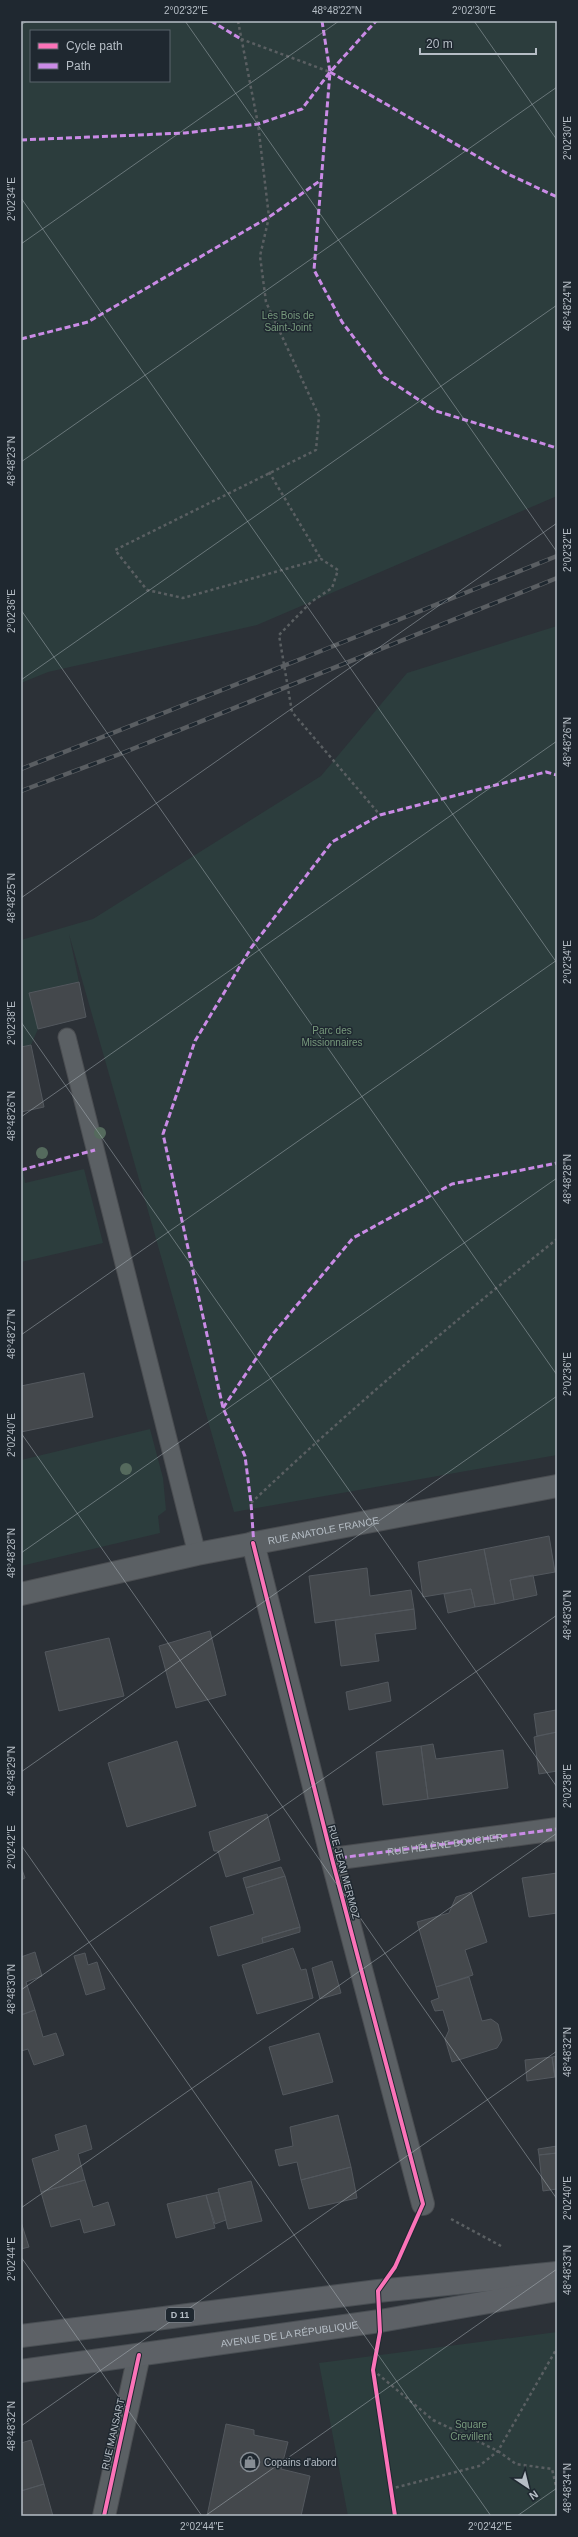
<svg xmlns="http://www.w3.org/2000/svg" width="578" height="2537" viewBox="0 0 578 2537" font-family="Arial,sans-serif">
<rect width="100%" height="100%" fill="#2c3137"/>
<path fill="#2c3d3d" fill-rule="evenodd" d="M21 21H557V496L257 625 48 672 21 683ZM31 31H169V81H31Z
M557 626V1455L234 1512 69 934 79 982 29 993 38 1029 31 1045 21 1047V940L93 919 321 776 407 673Z
M21 1157 25 1183 84 1169 103 1243 21 1262Z
M150 1429 163 1478 166 1510 158 1516 160 1533 21 1566V1460Z
M557 2332V2516H348L319 2363Z"/>
<path fill="#44484c" stroke="#53585e" d="M79 982 86 1017 38 1029 29 993Z
M31 1045 44 1107 21 1112V1047Z
M84 1373 93 1417 21 1432V1386Z
M549 1536 555 1572 510 1580 514 1600 495 1604 484 1549Z
M484 1549 495 1604 475 1607 471 1589 423 1597 418 1562Z
M367 1568 370 1596 411 1590 414 1609 315 1623 309 1576Z
M533 1575 537 1595 514 1600 510 1580Z
M471 1589 475 1607 448 1613 444 1594Z
M414 1609 416 1629 375 1634 379 1661 341 1666 335 1620Z
M210 1631 226 1695 176 1708 159 1646Z
M109 1638 124 1696 59 1711 45 1652Z
M388 1682 391 1701 349 1710 346 1692Z
M556 1710 557 1732 537 1736 534 1714Z
M557 1732V1771L539 1774 534 1737Z
M177 1741 196 1806 127 1827 108 1763Z
M433 1744 436 1759 503 1750 508 1788 428 1799 421 1746Z
M421 1746 428 1799 383 1805 376 1752Z
M267 1814 280 1860 226 1877 218 1851H214L209 1832Z
M21 1867 25 1878 21 1880Z
M281 1867 285 1876 246 1888 243 1878Z
M557 1873V1913L529 1917 522 1878Z
M285 1876 300 1927 262 1938 263 1943 218 1956 210 1927 254 1914 246 1888Z
M471 1892 487 1942 465 1950 473 1975 436 1987 417 1922 449 1913 456 1897Z
M300 1927V1932L263 1943 262 1938Z
M293 1948 301 1970 306 1969 313 1998 257 2014 242 1965Z
M35 1952 42 1976 26 1982 35 2010 21 2015V1957Z
M85 1953 88 1965 97 1962 105 1989 86 1995 74 1956Z
M332 1961 341 1993 320 1999 312 1968Z
M469 1977 482 2021 491 2019 498 2024 502 2040 497 2048 452 2062 445 2039 449 2030 443 2010 435 2011 431 2001 439 1998 436 1987Z
M35 2010 43 2037 56 2033 64 2055 34 2065 28 2049 21 2051V2015Z
M319 2033 333 2082 283 2095 269 2047Z
M557 2056V2077H555L552 2057Z
M552 2057 555 2077 527 2081 525 2060Z
M338 2115 351 2167 301 2180 297 2162 279 2166 275 2150 293 2146 290 2127Z
M86 2125 92 2149 78 2154 85 2180 41 2192 32 2159 59 2150 55 2135Z
M557 2146V2153L539 2155 538 2149Z
M557 2153V2189L543 2191 539 2155Z
M351 2167 357 2198 309 2209 301 2180Z
M85 2180 93 2207 108 2202 115 2225 84 2233 80 2219 51 2227 41 2192Z
M251 2181 262 2221 228 2229 218 2189Z
M219 2192 226 2220 215 2224 206 2195Z
M206 2195 215 2228 176 2238 167 2204Z
M21 2222 29 2247 21 2249Z
M226 2424 254 2430V2435L288 2442 281 2469 310 2476 301 2516H207Z
M31 2440 44 2484 21 2491V2443Z
M44 2484 53 2516H21V2491Z"/>
<g fill="none" stroke-linecap="round" stroke-linejoin="round">
<defs>
<path id="service" d="M67 1037 197 1554"/>
<g id="minor">
<path d="M253 1543 332 1859 423 2204"/>
<path id="s1" d="M21 1594 197 1554 557 1486"/>
<path d="M332 1859 557 1829"/>
<path d="M104 2516 139 2355"/>
</g>
<g id="primary">
<path d="M21 2336 378 2291 557 2273"/>
<path id="s2" d="M21 2371 380 2321 557 2290"/>
</g>
</defs>
<use href="#service" stroke="#4a4d51" stroke-width="19"/>
<use href="#minor" stroke="#4a4d51" stroke-width="24"/>
<use href="#primary" stroke="#494e53" stroke-width="24"/>
<path stroke="#5a5f62" stroke-width="2.5" stroke-dasharray="3 3" stroke-linecap="butt" d="M238 21 258 124 269 217 260 256 266 302 319 416 316 450 115 550 147 590 183 598 321 559 338 570 332 588 311 602 279 635 292 712 380 815
M241 39 330 72
M269 472 321 559
M251 1503C349 1410 452 1323 557 1239
M451 2219 501 2246
M373 2370 433 2420 498 2451 516 2464 552 2469 557 2490
M390 2489 479 2466 498 2451 557 2348"/>
<use href="#service" stroke="#5b6064" stroke-width="17"/>
<use href="#minor" stroke="#5b6064" stroke-width="22"/>
<use href="#primary" stroke="#5d6166" stroke-width="22"/>
<defs>
<path id="rail" d="M21 769 301 659 557 556
M21 791 120 754 557 578"/>
</defs>
<use href="#rail" stroke="#5a5e62" stroke-width="4.5"/>
<use href="#rail" stroke="#1f2830" stroke-width="3" stroke-dasharray="9" stroke-linecap="butt"/>
<g stroke="#ca8be6" stroke-width="3" stroke-dasharray="6 3" stroke-linecap="butt">
<path d="M211 21 241 39"/>
<path d="M322 21 330 72 314 270 342 322 384 377 436 411 557 448"/>
<path d="M330 72 508 174 557 197"/>
<path d="M21 140 185 133 258 124 302 109 330 72 376 21"/>
<path d="M21 339 88 322 269 217 321 180"/>
<path d="M21 1170 95 1150"/>
<path d="M223 1408 272 1335 353 1238 452 1184 557 1163"/>
<path d="M254 1546 251 1503 245 1456 223 1408 163 1134 195 1041 251 948 332 842 380 815 546 772 557 775"/>
<path id="s3" d="M332 1859 557 1829"/>
</g>
<defs>
<path id="cycleway" d="M253 1543 332 1859 423 2204 395 2267 378 2291 380 2332 373 2370 395 2516
M104 2516 139 2355"/>
</defs>
<use href="#cycleway" stroke="#1f2830" stroke-width="6"/>
<use href="#cycleway" stroke="#fb73b8" stroke-width="4"/>
</g>
<g fill="#556a5d">
<circle cx="100" cy="1133" r="6"/>
<circle cx="42" cy="1153" r="6"/>
<circle cx="126" cy="1469" r="6"/>
</g>
<path fill="none" stroke="#b6bec6" stroke-width="1" stroke-opacity="0.45" d="M185 21 557 552M474 21 557 140M21 25 27 21M21 198 557 963M21 244 339 21M21 462 557 87M21 610 557 1375M21 680 557 305M21 898 557 523M21 1022 557 1787M21 1117 557 741M21 1335 557 960M21 1433 557 2199M21 1553 557 1178M21 1772 557 1396M21 1845 491 2516M21 1990 557 1615M21 2208 557 1833M21 2257 202 2516M21 2426 557 2051M205 2516 557 2269M517 2516 557 2488"/>
<defs>
<symbol id="shop-ring" viewBox="-11 -11 22 22"><circle r="9.5" fill="#1f2830" stroke="#868d94" stroke-width="1.5"/><path d="M-5-2.5h2.3a2.7 3.5 0 0 1 5.4 0H5L5.5 6h-11ZM-1.5-2.5h3a1.5 2.3 0 0 0-3 0Z" fill="#868d94"/></symbol>
</defs>
<g fill-rule="evenodd">
<use href="#shop-ring" x="239" y="2451" width="22" height="22"/>
</g>
<g text-anchor="middle" dominant-baseline="central" stroke-width="3" stroke-linejoin="round" paint-order="stroke">
<rect fill="#1f2830" stroke="#899199" stroke-width="1" x="166" y="2308" width="28" height="14" rx="3"/>
<g font-size="9" font-weight="bold" fill="#b6bec6">
<text x="180" y="2315">D 11</text>
</g>
<g font-size="10" fill="#77997c" stroke="#1f2830">
<text x="288" y="315">Les Bois de<tspan x="288" dy="12">Saint-Joint</tspan></text>
<text x="332" y="1030">Parc des<tspan x="332" dy="12">Missionnaires</tspan></text>
<text x="471" y="2424">Square<tspan x="471" dy="12">Crevillent</tspan></text>
</g>
<g font-size="10" fill="#b6bec6" stroke="#1f2830">
<text stroke="none"><textPath href="#s1" startOffset="309">RUE ANATOLE FRANCE</textPath></text>
<text stroke="none"><textPath href="#s3" startOffset="114">RUE HÉLÈNE BOUCHER</textPath></text>
<text transform="translate(344 1872) rotate(75)">RUE JEAN MERMOZ</text>
<text stroke="none"><textPath href="#s2" startOffset="271">AVENUE DE LA RÉPUBLIQUE</textPath></text>
<text transform="translate(113 2434) rotate(-77)">RUE MANSART</text>
</g>
<g font-size="10" fill="#b6bec6" stroke="#1f2830" text-anchor="start">
<text x="264" y="2462">Copains d'abord</text>
</g>
</g>
<rect width="578" height="2537" fill="none" stroke="#1f2830" stroke-width="44"/>
<rect x="30" y="30" width="140" height="52" fill="#1f2830" stroke="#5b646c"/>
<rect x="38" y="43" width="20" height="6" fill="#fb73b8" stroke="#5b646c"/>
<text x="66" y="50" font-size="12" fill="#b6bec6">Cycle path</text>
<rect x="38" y="63" width="20" height="6" fill="#ca8be6" stroke="#5b646c"/>
<text x="66" y="70" font-size="12" fill="#b6bec6">Path</text>
<g transform="translate(528 2487) rotate(145)" stroke="#1f2830" stroke-width="3" paint-order="stroke">
<path d="M0-3L7 15L0 10L-7 15Z" fill="#b6bec6"/>
<text y="-6" font-size="11" font-weight="bold" text-anchor="middle" fill="#b6bec6">N</text>
</g>
<path d="M420 48v6h116v-6" fill="none" stroke="#b6bec6" stroke-width="2"/>
<text x="426" y="48" font-size="12" fill="#b6bec6" stroke="#1f2830" stroke-width="3" paint-order="stroke">20 m</text>
<rect x="22" y="22" width="534" height="2493" fill="none" stroke="#b6bec6" stroke-width="1.5"/>
<g font-size="10" text-anchor="middle" fill="#b6bec6">
<text x="186" y="14">2°02'32"E</text>
<text x="337" y="14">48°48'22"N</text>
<text x="474" y="14">2°02'30"E</text>
<text transform="translate(567 138) rotate(-90)" y="4">2°02'30"E</text>
<text transform="translate(11 199) rotate(-90)" y="4">2°02'34"E</text>
<text transform="translate(567 306) rotate(-90)" y="4">48°48'24"N</text>
<text transform="translate(11 461) rotate(-90)" y="4">48°48'23"N</text>
<text transform="translate(567 550) rotate(-90)" y="4">2°02'32"E</text>
<text transform="translate(11 611) rotate(-90)" y="4">2°02'36"E</text>
<text transform="translate(567 742) rotate(-90)" y="4">48°48'26"N</text>
<text transform="translate(11 898) rotate(-90)" y="4">48°48'25"N</text>
<text transform="translate(567 962) rotate(-90)" y="4">2°02'34"E</text>
<text transform="translate(11 1023) rotate(-90)" y="4">2°02'38"E</text>
<text transform="translate(11 1116) rotate(-90)" y="4">48°48'26"N</text>
<text transform="translate(567 1179) rotate(-90)" y="4">48°48'28"N</text>
<text transform="translate(11 1334) rotate(-90)" y="4">48°48'27"N</text>
<text transform="translate(567 1374) rotate(-90)" y="4">2°02'36"E</text>
<text transform="translate(11 1435) rotate(-90)" y="4">2°02'40"E</text>
<text transform="translate(11 1553) rotate(-90)" y="4">48°48'28"N</text>
<text transform="translate(567 1615) rotate(-90)" y="4">48°48'30"N</text>
<text transform="translate(11 1771) rotate(-90)" y="4">48°48'29"N</text>
<text transform="translate(567 1786) rotate(-90)" y="4">2°02'38"E</text>
<text transform="translate(11 1847) rotate(-90)" y="4">2°02'42"E</text>
<text transform="translate(11 1989) rotate(-90)" y="4">48°48'30"N</text>
<text transform="translate(567 2052) rotate(-90)" y="4">48°48'32"N</text>
<text transform="translate(567 2198) rotate(-90)" y="4">2°02'40"E</text>
<text transform="translate(11 2259) rotate(-90)" y="4">2°02'44"E</text>
<text transform="translate(567 2270) rotate(-90)" y="4">48°48'33"N</text>
<text transform="translate(11 2426) rotate(-90)" y="4">48°48'32"N</text>
<text transform="translate(567 2488) rotate(-90)" y="4">48°48'34"N</text>
<text x="202" y="2530">2°02'44"E</text>
<text x="490" y="2530">2°02'42"E</text>
</g>
</svg>
